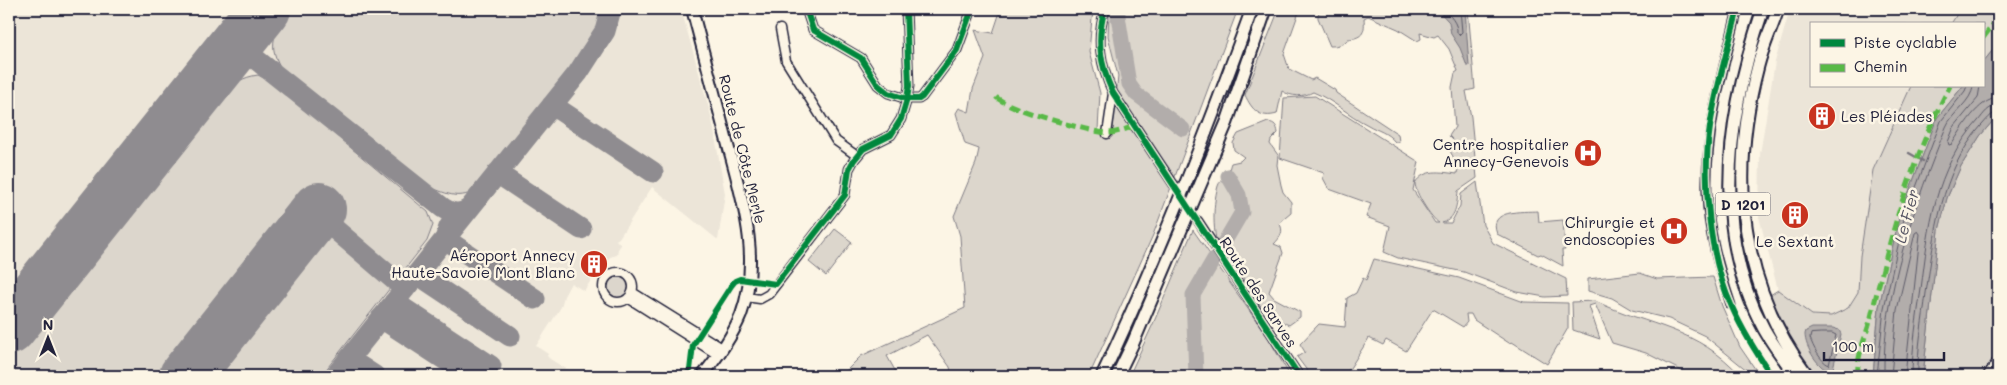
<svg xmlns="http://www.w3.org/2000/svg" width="2007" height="385" viewBox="0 0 2007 385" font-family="Mali,sans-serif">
<rect width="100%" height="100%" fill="#fcf5e5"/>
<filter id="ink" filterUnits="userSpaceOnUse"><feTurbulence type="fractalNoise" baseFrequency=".02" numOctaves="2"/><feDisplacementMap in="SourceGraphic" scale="10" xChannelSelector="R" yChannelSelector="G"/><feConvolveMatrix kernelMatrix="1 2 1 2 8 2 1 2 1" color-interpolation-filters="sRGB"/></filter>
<g filter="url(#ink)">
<path fill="#ece5d8" d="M9 9H681L712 119 725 194 718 240 652 187 619 238 616 240 621 245 618 249 617 255 610 257 608 260 605 259 603 263 605 264 599 272 597 271 584 291 571 283 564 296 561 307 536 346 548 354 547 356 550 359 578 376H9Z
M1790 9H1960L1951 24H1811V86H1911L1873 170 1860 256 1858 292 1848 308 1831 316 1811 315 1778 290 1759 217 1760 154 1775 62Z"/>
<path fill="#dcd6cc" stroke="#7f7c84" d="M291 9H602C599 37 561 80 544 103 523 131 502 159 481 187 462 200 452 196 432 188L283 71C266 46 274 30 291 9Z
M1001 9H1095L1092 18 1089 52 1100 93 1098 130 1112 137 1118 76 1108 36 1109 15 1112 9H1238L1153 235 1089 376H952L950 367 927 335 887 356 898 376H841L861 356 965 308 960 236 954 216 976 163 979 149 965 144 956 113 959 108 969 112 973 89 985 58 975 30 993 33Z
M1279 9H1300L1284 54 1289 69 1311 80 1315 78 1335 90 1336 93 1398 134 1399 142H1395C1387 132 1378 131 1368 125 1348 115 1333 100 1313 92 1304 97 1291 97 1282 91L1277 114C1260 119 1252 110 1245 95Z
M1323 9H1336L1343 12 1344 9H1468L1475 89 1466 91 1471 117 1477 178 1458 191C1457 204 1456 219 1442 223H1451L1460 206 1461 194 1477 182 1483 225 1493 243 1566 279 1567 296 1545 297 1517 292 1464 272 1398 258 1384 252 1390 226 1366 217 1371 204 1329 189 1323 178 1324 173 1280 158 1284 98 1315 96 1419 162 1413 190 1435 223H1439C1431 218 1415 193 1415 183 1425 168 1441 172 1457 174L1458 166 1450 151 1454 141 1449 136 1455 127 1452 87 1455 73 1458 71 1449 49 1438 35 1434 37 1420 33 1421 39 1417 41 1398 29 1368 16 1364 18C1365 31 1364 38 1348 39 1343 45 1338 46 1330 46L1318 18V14Z
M1960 9H1998V44L1983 62V24H1951Z
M258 75 273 83 428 212 433 225 427 241 321 376H9V360L223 93C234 83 243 77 258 75Z
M1911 86H1963L1937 118 1899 218 1879 307 1873 376H1815L1784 330 1770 295 1778 290 1812 315 1831 316 1848 308 1858 292 1860 256 1873 170Z
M1998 115V376H1923L1939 230 1947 198 1961 166 1980 136Z
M1268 122C1275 123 1277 126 1278 133L1271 140 1270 144 1278 155 1277 165 1281 185 1283 192 1291 202V213L1279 223C1285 231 1280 238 1274 244L1281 247 1283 253 1269 292 1274 298 1300 312V317L1289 325C1285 323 1279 321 1274 318 1263 312 1250 292 1244 280 1240 272 1241 266 1234 259H1223C1212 240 1212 207 1218 186 1219 182 1222 181 1225 178 1229 174 1229 168 1231 163L1240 161 1244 157 1234 150 1233 143 1238 134Z
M1538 211 1539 222 1563 220 1565 250H1562L1563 266 1541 254 1538 255 1497 234C1487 209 1522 212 1538 211Z
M835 229 852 242 826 276 809 262Z
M1193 230 1269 339 1290 376H1129L1153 324Z
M1374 259 1459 278 1524 302 1568 303V328L1547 364 1512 342 1509 343 1474 320 1471 314H1466L1467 322 1463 327 1433 309 1406 351 1386 340 1383 345 1369 338 1345 376H1311L1297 357 1305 352 1300 344 1319 324 1345 327 1347 298 1356 293 1363 278 1366 280Z
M1640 273 1657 279 1713 277 1722 306 1740 347 1760 376H1754L1705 336 1669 319 1632 310 1612 298 1588 291V279Z
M607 288a11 11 0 1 1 22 0a11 11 0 1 1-22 0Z
M1595 301C1650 327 1697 327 1741 376H1688L1680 370 1646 353 1612 343 1595 304 1589 306 1600 339 1573 330 1572 302Z"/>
<path fill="#b2adab" stroke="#78757e" d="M1437 9H1465L1469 66H1467L1460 48 1451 34 1449 22Z
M1998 44V115L1980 136 1961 166 1947 198 1939 230 1923 376H1873L1879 307 1899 218 1937 118 1963 86H1983V62Z
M1812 328H1833L1839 330 1841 334 1832 373C1819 369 1805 348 1805 334L1806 331Z"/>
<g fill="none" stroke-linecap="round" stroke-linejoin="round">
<path stroke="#5c5a68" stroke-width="1" d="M1444 9C1450 16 1458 23 1457 33L1459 35 1462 32 1460 9
M1980 86 1978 98 1954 127 1948 142 1949 145 1952 144C1962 129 1978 99 1998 98
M1821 333H1832L1836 335 1829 365C1820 361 1813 347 1810 338L1811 334Z
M1877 376 1884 308 1904 219 1941 121 1965 91 1967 86
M1884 376C1882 295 1916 201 1946 127 1952 112 1972 102 1973 86
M1891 376 1897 310 1915 233 1918 231 1920 234 1905 376
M1912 376C1912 347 1917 317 1921 289 1929 227 1934 170 1978 121 1984 114 1988 106 1998 106
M1918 376C1917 349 1923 320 1926 293 1935 234 1940 173 1981 126 1986 121 1991 113 1998 112"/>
<path stroke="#78757e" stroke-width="2.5" d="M1909 153 1923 161"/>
<path stroke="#b2adab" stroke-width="15" d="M1118 9V16L1129 84 1136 94 1183 129
M1222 246 1242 212 1239 195 1228 176
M1196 376 1193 295 1214 259"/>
<path stroke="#8f8c90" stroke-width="21" d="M250 27C245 39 246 47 253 57L443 208C452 214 461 215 470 208
M225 58 240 54 253 57
M552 105 653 172
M497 173 581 229
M316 213 405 289
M449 227 445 239 535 299
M417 274 510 336
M394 302 491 366
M381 318 470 376
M349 359 375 376
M335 376 578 73 605 31 611 9"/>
<path stroke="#8f8c90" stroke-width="54" d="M9 328 264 9
M186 376 319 209"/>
<path stroke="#d0cbc3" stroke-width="8" stroke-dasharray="8 4" stroke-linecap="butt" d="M1174 185 1198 221"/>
<defs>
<path id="minor" d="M806 9 813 30 861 58 878 85 888 93 907 99H919L922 97 957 50 972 9
M1105 9C1096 39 1100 65 1113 93L1174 185
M780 29 786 61 836 141 857 156
M1107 134 1113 93
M1198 221 1299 376
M603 287a15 15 0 1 1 30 0a15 15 0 1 1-30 0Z
M632 292 722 348
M746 297 760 299 769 294 845 195 849 169 854 160 863 149 891 135 901 119 907 99 909 86 906 9
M628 298 718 355
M1731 305C1719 269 1708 231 1707 193 1705 129 1723 70 1738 9
M1987 376 1998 360"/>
<path id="major" d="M692 9C703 50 714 92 725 134 740 193 763 255 741 315 732 337 717 358 702 376"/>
<path id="highway" d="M1763 9C1728 111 1710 230 1764 329 1773 345 1785 361 1796 376
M1778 9C1772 28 1763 46 1758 66 1729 176 1739 284 1808 376
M1102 376C1159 257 1207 133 1252 9
M1117 376 1133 343 1227 122 1266 9"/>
</defs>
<use href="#minor" stroke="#22223b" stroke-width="11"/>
<use href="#major" stroke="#22223b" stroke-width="14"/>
<use href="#highway" stroke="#22223b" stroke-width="15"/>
<use href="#minor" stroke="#fcf5e5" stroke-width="8"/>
<use href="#major" stroke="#fcf5e5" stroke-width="10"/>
<use href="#highway" stroke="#fcf5e5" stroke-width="11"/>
<path stroke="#58b947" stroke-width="5" stroke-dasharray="10 5" stroke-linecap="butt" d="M1983 38 1998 18
M996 97C1008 109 1087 131 1106 133 1115 134 1127 128 1136 126
M1858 376C1856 356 1866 337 1871 317 1890 237 1911 159 1950 86"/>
<defs>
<path id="cycleway" d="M806 9 813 30 861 58 878 85 888 93 907 99H919L922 97 957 50 972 9
M1105 9C1096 39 1100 65 1113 93L1299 376
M1738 9C1728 48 1716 87 1710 127 1702 181 1709 257 1732 307 1743 332 1757 354 1772 376
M686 376 690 370 693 345 731 286 735 281 740 279 776 284 845 195 849 169 854 160 863 149 891 135 901 119 907 99 909 86 906 9"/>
</defs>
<use href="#cycleway" stroke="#fcf5e5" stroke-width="9"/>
<use href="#cycleway" stroke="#00873e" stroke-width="6"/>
</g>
</g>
<defs>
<symbol id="building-disc" viewBox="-11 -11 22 22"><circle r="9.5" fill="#c8321e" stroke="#fcf5e5"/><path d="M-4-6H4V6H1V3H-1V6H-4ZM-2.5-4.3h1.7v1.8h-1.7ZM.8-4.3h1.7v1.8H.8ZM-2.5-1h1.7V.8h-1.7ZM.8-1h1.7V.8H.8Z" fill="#fff"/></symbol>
<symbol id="hospital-disc" viewBox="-11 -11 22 22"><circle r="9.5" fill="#c8321e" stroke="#fcf5e5"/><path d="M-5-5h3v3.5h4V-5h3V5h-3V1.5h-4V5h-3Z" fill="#fff"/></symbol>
</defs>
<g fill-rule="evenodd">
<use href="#building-disc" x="1806" y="100" width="32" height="32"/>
<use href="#hospital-disc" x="1572" y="137" width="32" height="32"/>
<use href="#building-disc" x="1779" y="199" width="32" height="32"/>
<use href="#hospital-disc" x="1658" y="215" width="32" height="32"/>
<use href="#building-disc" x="578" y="248" width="32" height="32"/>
</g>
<g text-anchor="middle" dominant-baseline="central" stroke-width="5" stroke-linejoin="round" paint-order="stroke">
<rect fill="#fcf5e5" stroke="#63616e" stroke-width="1" x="1715.5" y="192.5" width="55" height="23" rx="4"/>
<g font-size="14" font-weight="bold" fill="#22223b">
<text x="1743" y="204">D 1201</text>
</g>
<g font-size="15" fill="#22223b" stroke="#fcf5e5" text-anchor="end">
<text x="1841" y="116" text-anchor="start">Les Pléiades</text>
<text x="1569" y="144">Centre hospitalier<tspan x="1569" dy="17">Annecy-Genevois</tspan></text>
<text x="1655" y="222">Chirurgie et<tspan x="1655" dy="17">endoscopies</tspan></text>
<text x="1795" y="241" text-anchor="middle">Le Sextant</text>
<text x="575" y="255">Aéroport Annecy<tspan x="575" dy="17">Haute-Savoie Mont Blanc</tspan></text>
</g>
<g font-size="15" fill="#22223b" stroke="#fcf5e5">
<text transform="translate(743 149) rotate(76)">Route de Côte Merle</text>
<text transform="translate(1259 292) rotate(57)">Route des Sarves</text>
</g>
<g font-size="16" font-style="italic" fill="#545362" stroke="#fcf5e5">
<text transform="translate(1906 216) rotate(-75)">Le Fier</text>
</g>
</g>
<rect width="2007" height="385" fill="none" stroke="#fcf5e5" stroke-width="30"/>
<rect x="15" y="15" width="1977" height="355" fill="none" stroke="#22223b" stroke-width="2" filter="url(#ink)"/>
<rect x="1810" y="22" width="175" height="65" fill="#fcf5e5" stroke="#a5a1a1"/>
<rect x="1820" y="39" width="25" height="8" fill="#00873e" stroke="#a5a1a1"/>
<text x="1854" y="48" font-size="15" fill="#22223b">Piste cyclable</text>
<rect x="1820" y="64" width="25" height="8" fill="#58b947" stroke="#a5a1a1"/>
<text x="1854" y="72" font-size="15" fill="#22223b">Chemin</text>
<g transform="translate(48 338)" stroke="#fcf5e5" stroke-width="4" paint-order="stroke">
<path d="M0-4L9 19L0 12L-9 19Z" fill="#22223b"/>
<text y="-8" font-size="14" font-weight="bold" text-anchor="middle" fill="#22223b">N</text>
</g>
<path d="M1824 352v8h120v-8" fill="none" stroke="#22223b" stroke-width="2.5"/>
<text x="1832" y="352" font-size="15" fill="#22223b" stroke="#fcf5e5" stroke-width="4" paint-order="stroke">100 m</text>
</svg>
